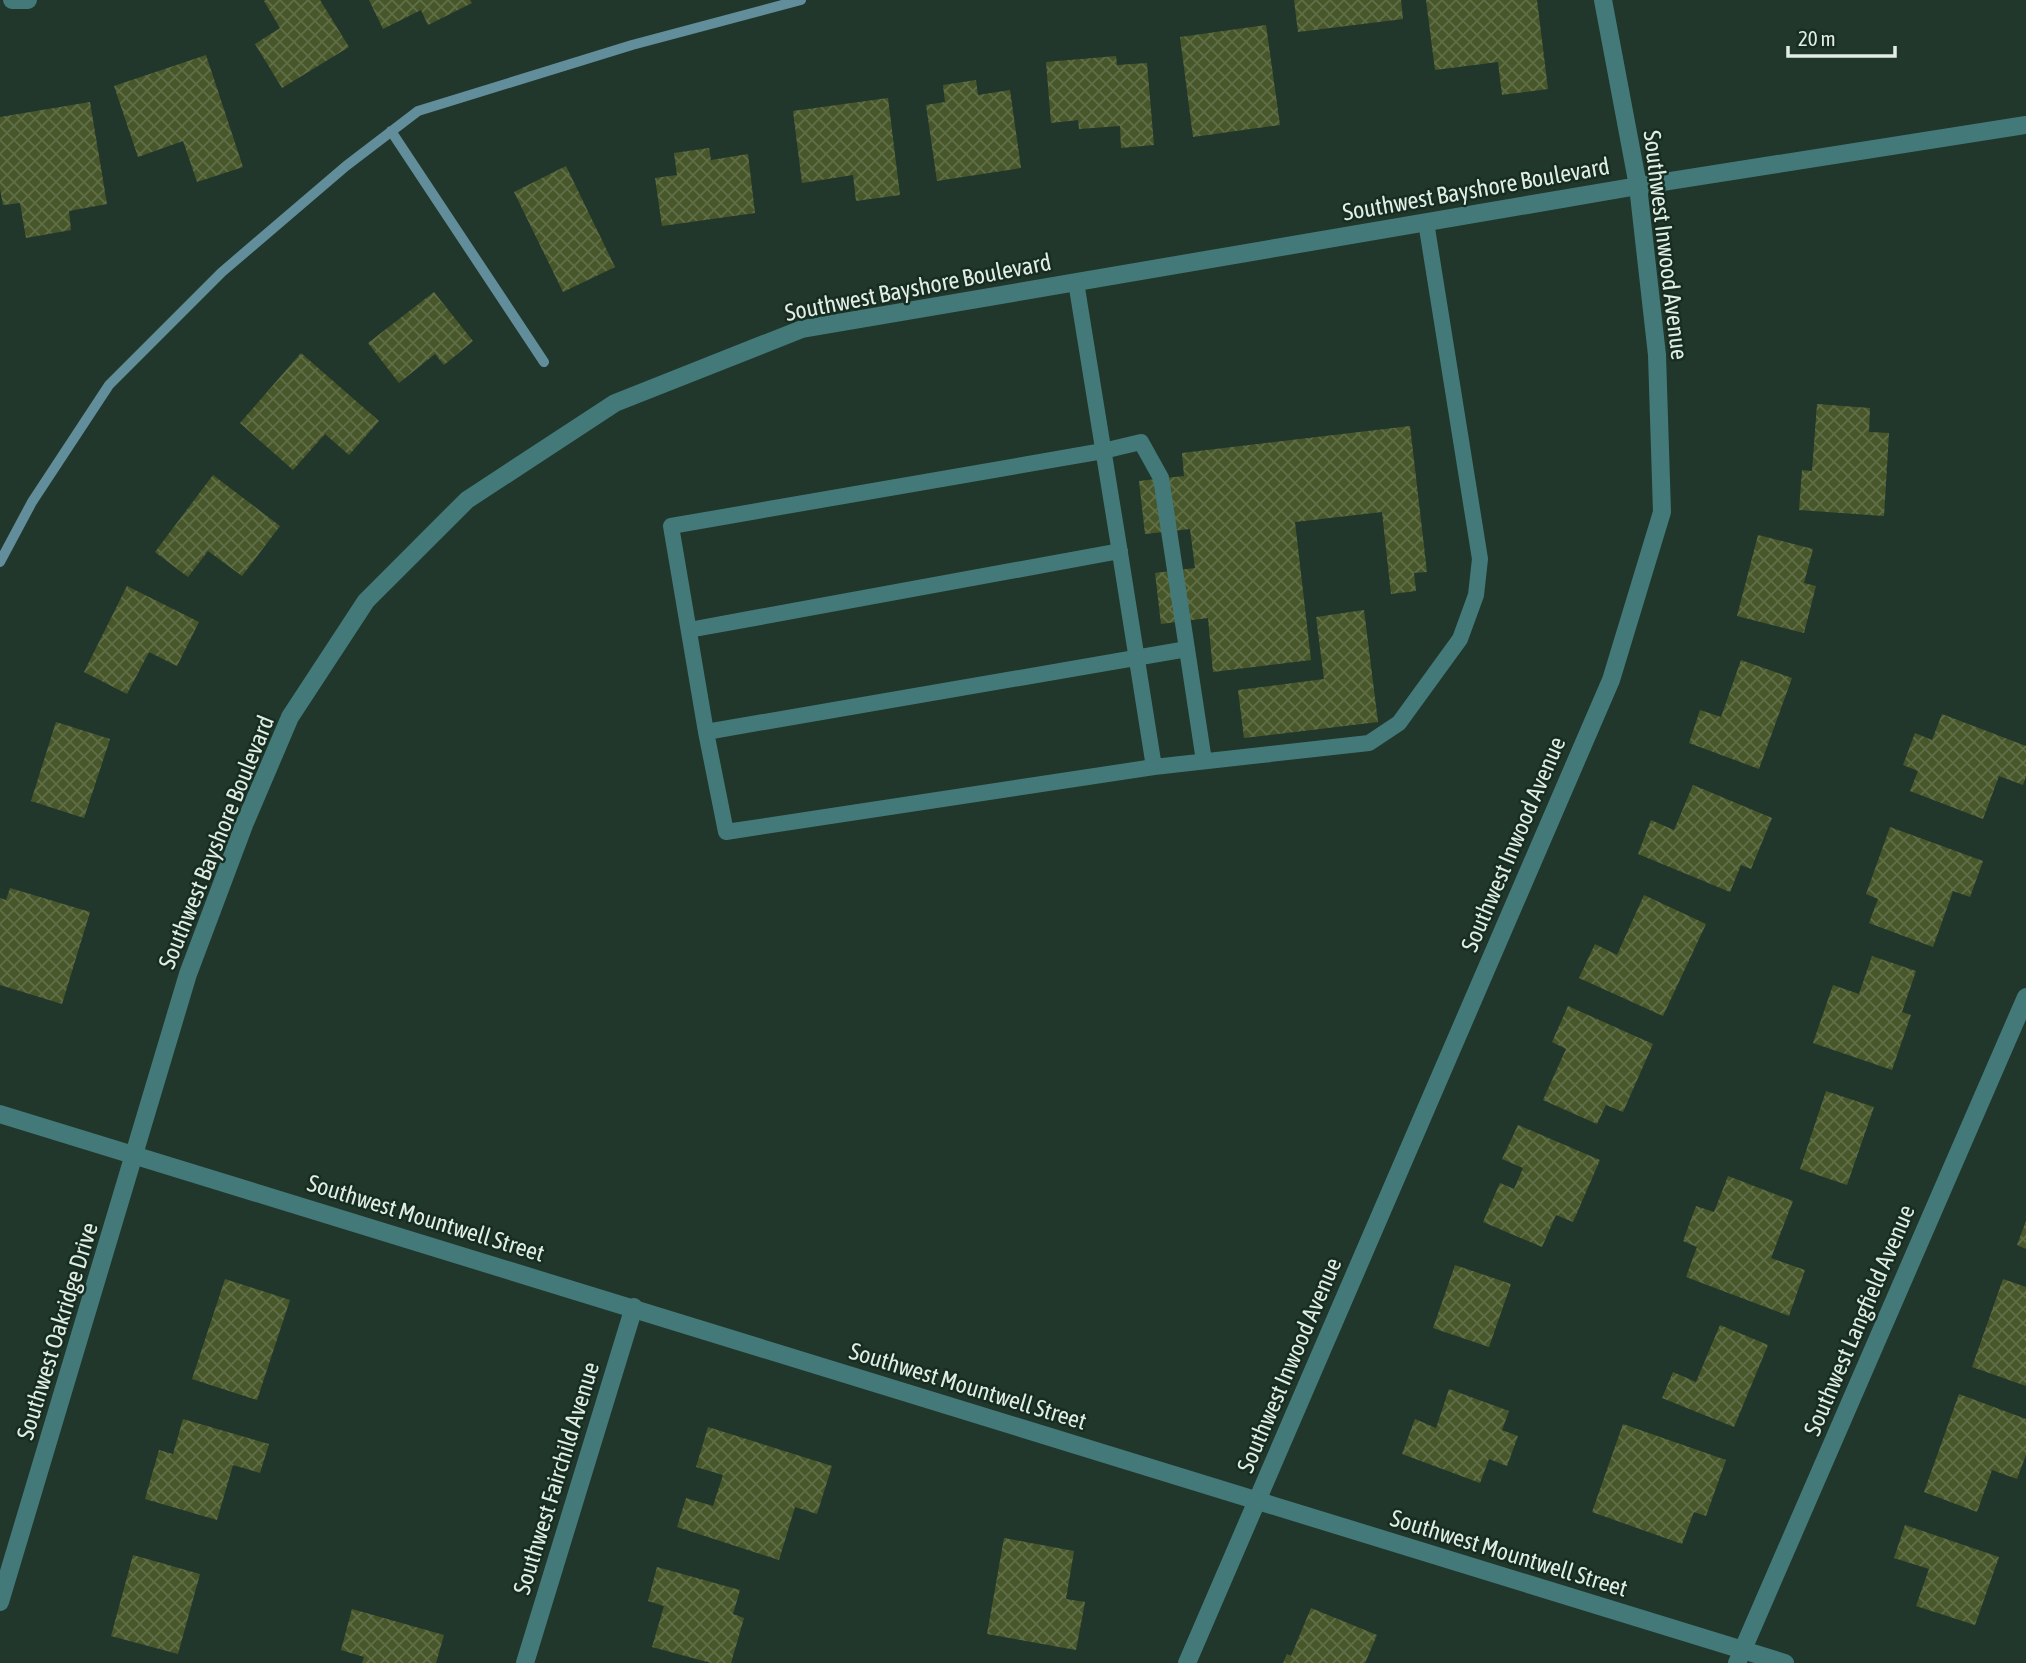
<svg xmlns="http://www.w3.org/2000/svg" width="2026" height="1663" viewBox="0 0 2026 1663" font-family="'Asap Condensed',sans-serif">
<defs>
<pattern id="building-cross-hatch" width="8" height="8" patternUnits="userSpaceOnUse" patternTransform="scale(1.75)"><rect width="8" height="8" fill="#47572a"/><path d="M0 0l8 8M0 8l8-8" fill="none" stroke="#616f49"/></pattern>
</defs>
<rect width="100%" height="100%" fill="#21372b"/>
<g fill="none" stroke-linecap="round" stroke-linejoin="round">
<path stroke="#628e9c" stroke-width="10" d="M391 131 544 362
M0 562 32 502 109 385 222 272 346 166 418 111 632 45 801 0"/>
</g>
<path fill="url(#building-cross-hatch)" d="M266 0H320L349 47 282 88 255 44 280 28 264 1Z
M369 0H470L472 3 428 25 421 10 383 29Z
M1294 0H1401L1403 19 1298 32Z
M1426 0H1537L1548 89 1502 95 1498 62 1435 70Z
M1266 25 1280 125 1193 137 1180 37Z
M206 55 243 167 197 182 183 141 138 157 114 86Z
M1116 56 1117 65 1147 63 1154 145 1121 148 1120 126 1079 129 1078 120 1051 123 1046 62Z
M976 80 978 95 1010 90 1021 168 937 181 926 105 945 102 943 85Z
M888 98 900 195 856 201 853 175 802 183 793 111Z
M90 102 107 204 69 211 71 230 26 238 20 203 3 205 0 189V117Z
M709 148 711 160 748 154 755 213 662 226 655 178 677 175 674 153Z
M566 166 615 267 563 292 514 192Z
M434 292 473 341 444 365 435 354 399 383 368 343Z
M301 353 379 421 349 455 325 434 293 470 240 423Z
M1817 404 1870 408 1869 432 1889 433 1884 516 1799 510 1802 470 1812 471Z
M1410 426 1427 572 1414 573 1416 591 1391 594 1382 512 1295 522 1311 660 1213 672 1208 618 1161 624 1155 573 1195 568 1190 529 1145 534 1139 481 1184 476 1182 453Z
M213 475 280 526 242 576 208 551 188 577 155 552Z
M1758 535 1813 549 1804 583 1816 586 1804 633 1737 616Z
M127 586 199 622 177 666 149 652 127 694 84 672Z
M1364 610 1378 722 1244 738 1238 690 1324 679 1316 617Z
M1741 660 1792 678 1759 769 1689 743 1700 710 1721 717Z
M1942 714 2026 746V776L2023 785 1999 776 1983 819 1910 791 1918 771 1903 765 1915 733 1932 740Z
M56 722 110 739 84 818 31 801Z
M1693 785 1772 818 1751 869 1741 865 1730 892 1638 854 1651 820 1674 830Z
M1890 827 1983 861 1970 897 1953 891 1933 947 1869 923 1878 899 1866 894Z
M10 888 90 912 62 1004 0 985V898L6 900Z
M1644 895 1706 924 1663 1016 1579 978 1595 944 1617 955Z
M1872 956 1916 971 1902 1012 1911 1015 1892 1070 1813 1043 1833 985 1859 994Z
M1568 1006 1653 1044 1623 1112 1606 1105 1597 1124 1543 1100 1566 1049 1552 1042Z
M1826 1091 1874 1107 1847 1185 1800 1169Z
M1518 1125 1600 1160 1573 1222 1556 1215 1542 1247 1483 1222 1500 1183 1514 1189 1523 1168 1502 1159Z
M1728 1176 1793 1201 1771 1258 1805 1270 1789 1316 1686 1277 1697 1247 1683 1241 1696 1206 1714 1212Z
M2026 1221V1249L2017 1245Z
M1455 1265 1511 1284 1489 1347 1433 1328Z
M225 1279 290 1300 257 1400 192 1379Z
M2003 1279 2026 1287V1386L1972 1367Z
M1720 1325 1768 1345 1734 1427 1662 1398 1673 1372 1696 1382Z
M1449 1389 1509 1411 1502 1430 1518 1436 1507 1466 1489 1459 1480 1483 1402 1454 1415 1419 1436 1428Z
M1959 1394 2026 1419V1455L2017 1479 1992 1470 1977 1512 1924 1492Z
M183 1419 269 1444 260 1473 233 1465 217 1520 145 1499 159 1450 173 1454Z
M1623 1424 1726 1460 1706 1516 1694 1512 1682 1544 1592 1512Z
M708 1427 832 1466 817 1514 795 1507 779 1560 677 1527 686 1498 713 1506 723 1475 696 1467Z
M1905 1525 1999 1557 1975 1625 1916 1606 1929 1569 1894 1558Z
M1004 1538 1074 1551 1066 1599 1085 1602 1076 1650 987 1634Z
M133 1555 200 1574 178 1654 111 1636Z
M657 1567 740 1590 733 1614 744 1618 731 1663H711L652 1647 664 1606 648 1601Z
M1311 1608 1377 1635 1365 1663H1283L1287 1654 1291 1656Z
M352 1609 444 1635 436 1663H362L364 1657 341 1650Z"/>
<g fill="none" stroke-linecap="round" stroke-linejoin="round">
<path stroke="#437a79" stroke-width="16" d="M1076 282C1102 444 1129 605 1154 767L726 832 706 732 671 526 1103 451 1141 442 1161 478 1204 761
M689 630 1120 551
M706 732 1187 649
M1154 767 1369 743 1399 723 1460 639 1476 595 1480 559 1426 222"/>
<path stroke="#437a79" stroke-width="18" d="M12 0H28
M0 1114 1785 1663
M525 1663 634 1307
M1187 1663 1611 680 1662 512 1657 355 1638 186 1603 0
M1737 1663 2026 997"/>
<path stroke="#437a79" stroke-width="18" d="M0 1602 188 974 244 825 290 717 366 601 467 500 615 403 802 329 1638 186 2026 125"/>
</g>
<g text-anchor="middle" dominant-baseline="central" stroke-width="5" stroke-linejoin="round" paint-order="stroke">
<g font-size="24" fill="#e1eee6" stroke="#172d21">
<text transform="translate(1476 189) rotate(-10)">Southwest Bayshore Boulevard</text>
<text transform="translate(1666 245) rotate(83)">Southwest Inwood Avenue</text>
<text transform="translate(918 287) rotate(-11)">Southwest Bayshore Boulevard</text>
<text transform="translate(216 842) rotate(-68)">Southwest Bayshore Boulevard</text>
<text transform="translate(1513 844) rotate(-67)">Southwest Inwood Avenue</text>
<text transform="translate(426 1218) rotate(17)">Southwest Mountwell Street</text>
<text transform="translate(1859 1320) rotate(-67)">Southwest Langfield Avenue</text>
<text transform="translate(57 1331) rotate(-73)">Southwest Oakridge Drive</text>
<text transform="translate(1289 1365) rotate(-67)">Southwest Inwood Avenue</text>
<text transform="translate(968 1386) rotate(17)">Southwest Mountwell Street</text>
<text transform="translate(556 1478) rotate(-73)">Southwest Fairchild Avenue</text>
<text transform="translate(1509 1553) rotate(17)">Southwest Mountwell Street</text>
</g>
</g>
<path d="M1788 46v10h107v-10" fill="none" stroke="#e1eee6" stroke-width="3.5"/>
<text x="1798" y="46" font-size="21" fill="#e1eee6" stroke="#172d21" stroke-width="5" paint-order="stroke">20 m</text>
</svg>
